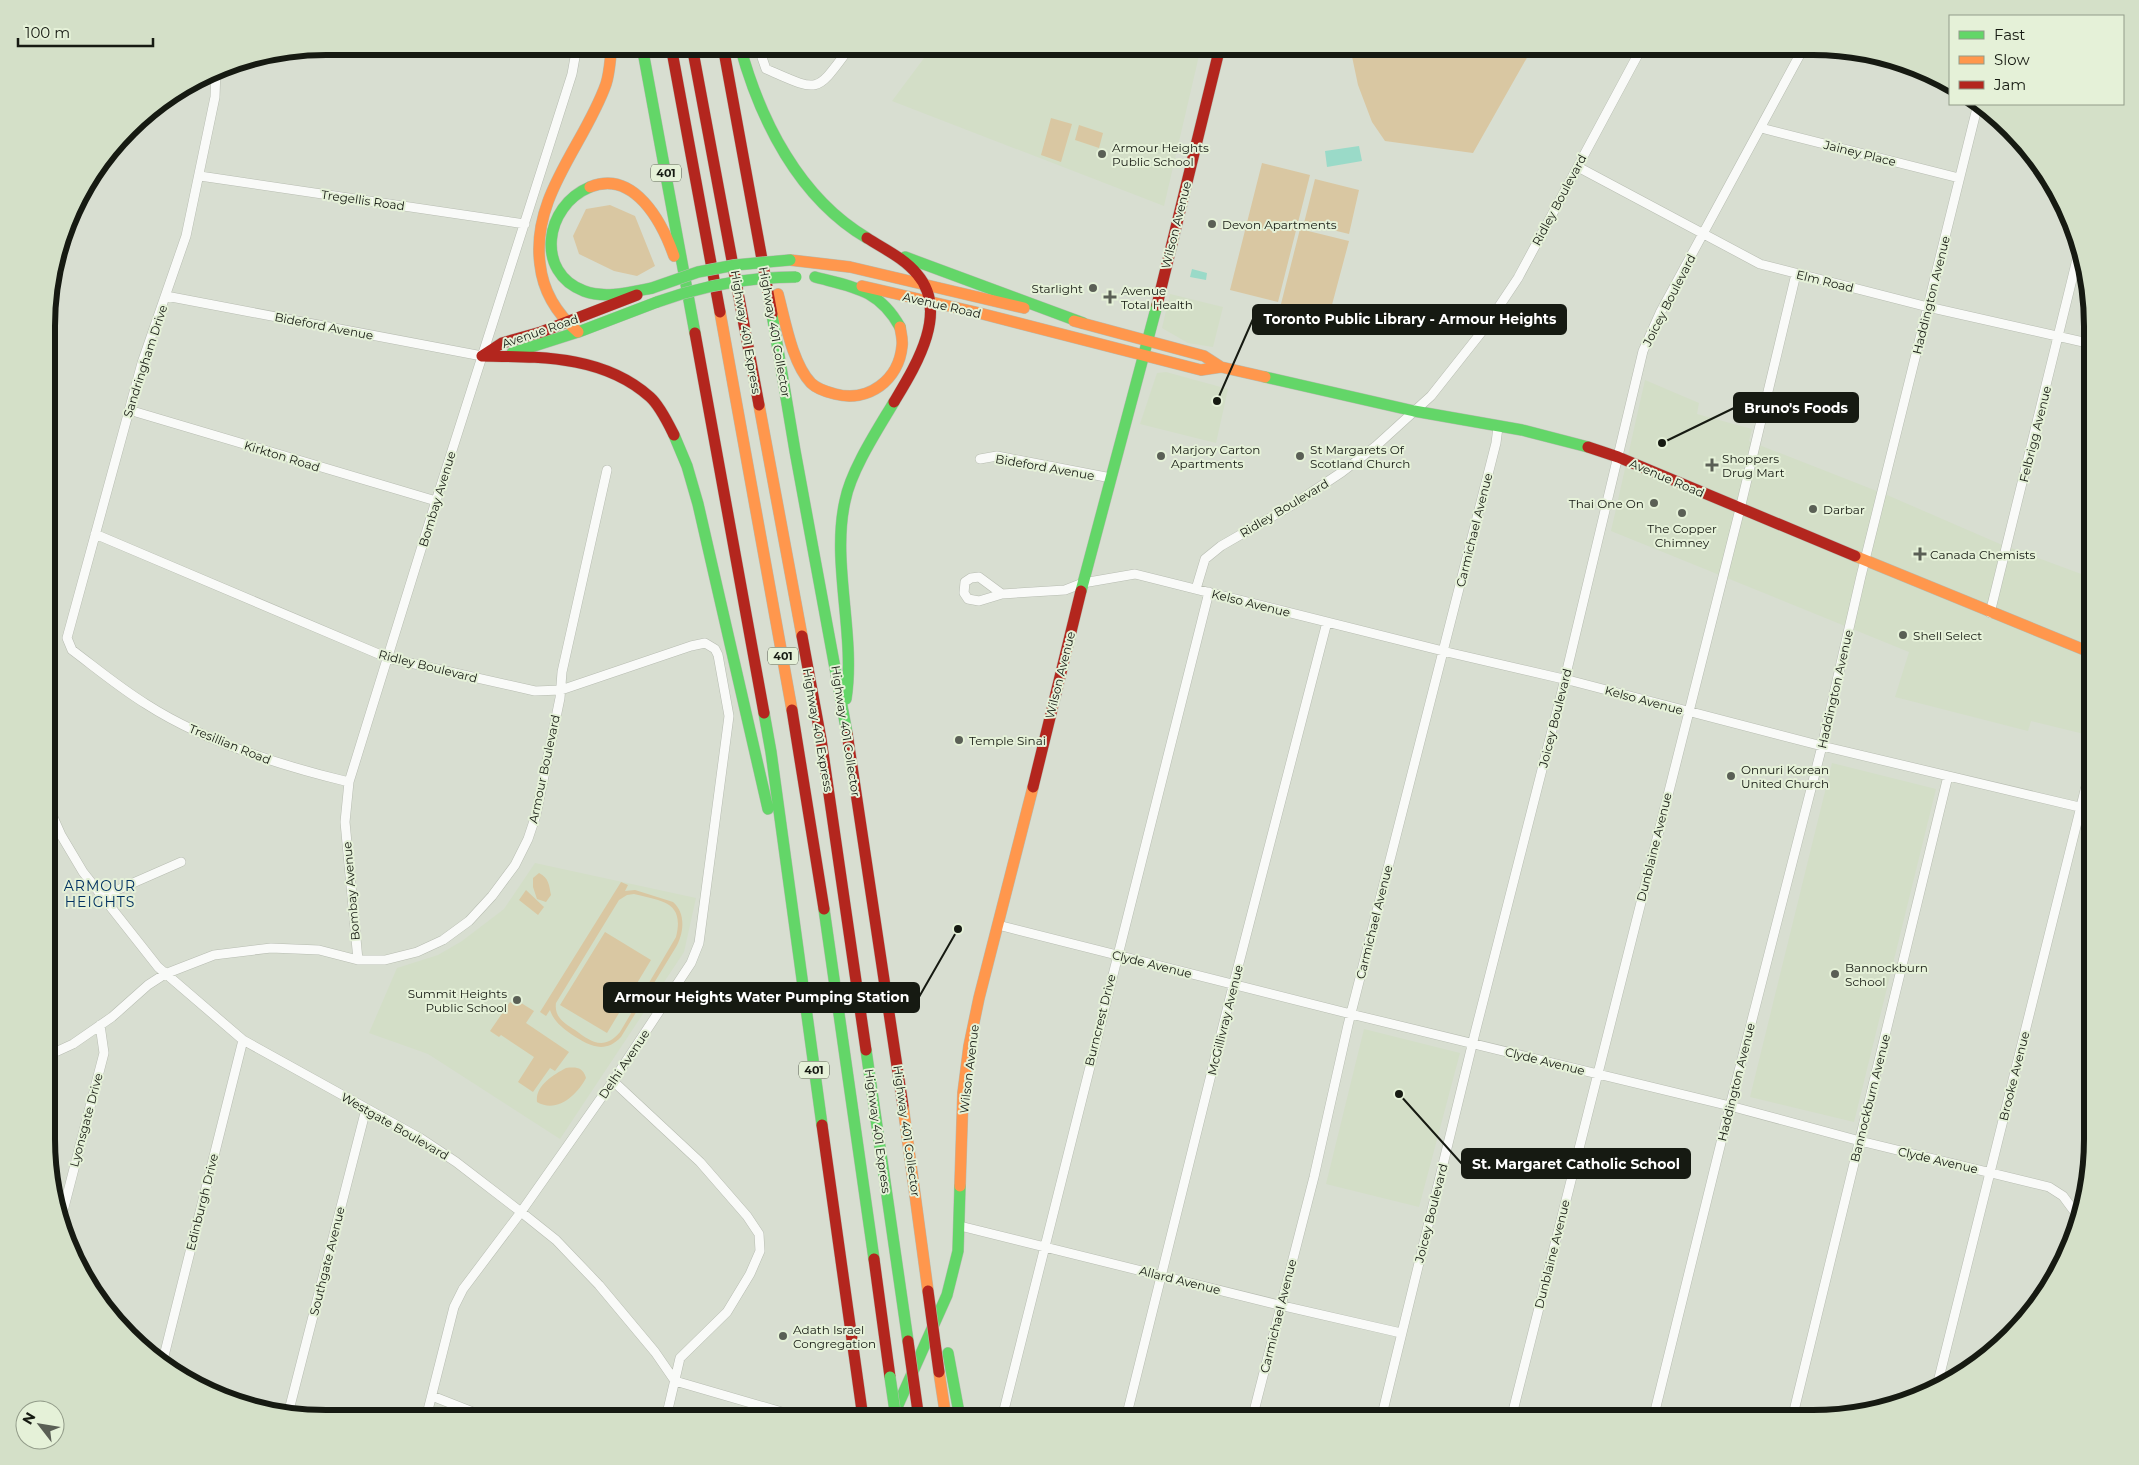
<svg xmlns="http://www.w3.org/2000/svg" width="2139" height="1465" viewBox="0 0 2139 1465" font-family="Montserrat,sans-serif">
<rect width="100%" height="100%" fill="#d8ded1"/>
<path fill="#d3dec7" d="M933 46 1201 47 1164 206 892 101Z
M1170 294 1223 307 1213 347 1188 343 1162 328Z
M1166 372 1228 389 1216 443 1140 424 1157 373Z
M1645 380 1699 403 1697 414 1752 429 1749 441 1887 495 2000 544 2092 578V736L2031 721 2028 731 1895 697 1909 652 1611 531Z
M1832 763 1936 789 1854 1122 1750 1097Z
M535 863 696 898 684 952 560 1139 428 1054 369 1033 397 968 438 955 462 941 504 909Z
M1364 1029 1460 1053 1419 1207 1326 1184Z"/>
<path fill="#d9c7a2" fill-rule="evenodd" d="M1350 47H1533L1473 153 1385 141 1372 122 1358 85Z
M1051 118 1072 124 1061 162 1041 155Z
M1079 125 1103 133 1099 148 1075 140Z
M1262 163 1310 175 1278 302 1230 290Z
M1315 179 1359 190 1349 234 1304 223Z
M610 205 635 216 655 266 637 276 614 271 579 254 573 236 586 209Z
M1300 229 1349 241 1329 316 1281 304Z
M539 873C549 878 549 885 551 895L546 902 537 899 533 887V878Z
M621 882 628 885 625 891 635 890 673 902C686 913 684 933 676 947L621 1037C604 1055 588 1045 571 1034 562 1027 554 1022 550 1010L546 1016 540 1012ZM634 894C661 901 685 901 676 937L620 1032C604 1051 591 1042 575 1030 564 1023 554 1017 556 1003L619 900 627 895Z
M526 890 544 907 538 915 519 900Z
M605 932 651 960 607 1033 560 1005Z
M518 1001 534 1011 526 1023 569 1052 555 1071 550 1068 533 1092 518 1082 534 1057 501 1035 499 1037 490 1031 510 1002 515 1005Z
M566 1068C576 1067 583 1067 586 1078 577 1095 557 1114 537 1102 535 1086 553 1075 566 1068Z"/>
<path fill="#9adac8" d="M1359 146 1362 161 1327 167 1325 151Z
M1192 269 1207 273 1206 280 1190 277Z"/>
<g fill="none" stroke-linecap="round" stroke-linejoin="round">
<defs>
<path id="street" d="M758 46 766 69C821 93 815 94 851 46
M299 52 577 49
M216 69 215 97 186 236 142 363 67 638 72 650C96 668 120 688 146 704 205 742 282 766 349 782
M1761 128 1959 178
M1578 167 1760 264 1928 307 2092 344
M200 176 525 224
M166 296 482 356
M129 410 436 501
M980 459 997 456 1111 478
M95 534 388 658 535 691 561 690 691 646 705 643 715 649 718 655 729 716 699 943 691 963 613 1081 521 1212 463 1289 454 1307 426 1418
M979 577 1002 594 979 601 968 599 964 593 965 582 971 578Z
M1196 589 1205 559 1221 546 1294 504 1342 472 1376 446 1431 396 1484 329 1518 278 1642 47
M1002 594 1065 590 1083 583 1135 574 1451 653 1572 681 1822 746 2092 810
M1990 613 2078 255
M49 808 61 835 83 872 158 967 243 1040 420 1138 456 1162 521 1212 556 1240 599 1285 655 1352 675 1381 799 1417
M103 898 117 890 181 862
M998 925 1359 1016 1730 1106 1860 1141 2049 1187 2063 1196 2080 1219
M358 960 345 822 349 782 436 501 572 74 577 46
M49 1055 73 1044 112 1017 148 985 165 974 214 955 271 948 319 950 358 960H385L417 952 443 940 469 921 492 896 515 865 528 839 536 815 560 698 562 672 607 470
M613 1081 700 1162 747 1216 759 1234 760 1251 750 1274 727 1312 680 1358 666 1418
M62 1215 104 1053 100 1025
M960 1226 1279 1305 1401 1333
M162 1364 243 1040
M1936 1390 2092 762
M432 1396 488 1418
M288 1414 366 1109
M1002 1418 1209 592
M1126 1418 1230 998 1327 622
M1252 1419 1314 1177 1348 1025 1496 443 1498 427
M1381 1419 1475 1033 1562 691 1643 351 1660 313 1804 47
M1511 1419 1740 509 1796 274
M1653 1419 1730 1106 1822 746 1861 576 1978 104
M1792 1419 1948 776"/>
<path id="fast" d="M642 46 695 333
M740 46C760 120 799 198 867 238
M590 187C544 206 535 273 584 291 605 299 631 292 652 288
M905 257 1083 323
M815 277C853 287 879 289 900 327
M772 314 795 451 847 733
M512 353 581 331 657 302
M1265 377 1414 411 1522 430 1588 447
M674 435 687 466 698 504 768 809
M1081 591 1157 305
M846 699C856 635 831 563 845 501 851 470 878 429 894 402
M764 713 771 752 822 1125
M824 909 874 1259
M866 1050 908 1341
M948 1353 960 1418
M894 1414 947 1295 958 1251 960 1186"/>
<path id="slow" d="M590 187C634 169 662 222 674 256
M790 260 850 267 1024 308
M862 286 975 312 1201 370 1221 367
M778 294C785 320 792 363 811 383 817 389 827 392 835 394 868 403 899 380 902 346 903 340 901 333 900 327
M720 312 792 710
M1074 321 1204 356 1221 367 1265 377
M578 332C557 314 543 292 540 264 531 196 585 144 606 84 610 72 610 58 612 46
M759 405 802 636
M1855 556 2092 653
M903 1106 928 1291
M960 1186 963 1093 969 1046 979 998 1033 787
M939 1372 946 1418"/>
<path id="jam" d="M671 46 720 312
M692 46 759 405
M723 46 772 314
M867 238C884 249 904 258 917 274 950 312 915 367 894 402
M1157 305 1220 47
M695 333 764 713
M482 356 502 343 541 332 637 295
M482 356C540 357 603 355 650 397 660 406 668 423 674 435
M1588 447 1618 457 1855 556
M802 636 821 739 866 1050
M792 710 824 909
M847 733 903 1106
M1033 787 1081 591
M822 1125 863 1418
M874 1259 890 1377"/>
</defs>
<use href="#street" stroke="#b7bcb1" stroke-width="10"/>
<use href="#fast" stroke="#b7bcb1" stroke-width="12"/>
<use href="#slow" stroke="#b7bcb1" stroke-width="12"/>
<use href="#jam" stroke="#b7bcb1" stroke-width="12"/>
<use href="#street" stroke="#f9faf8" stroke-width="9"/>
<use href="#fast" stroke="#63d668" stroke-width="11"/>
<use href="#slow" stroke="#ff974d" stroke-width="11"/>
<use href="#jam" stroke="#b3261e" stroke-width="11"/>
<defs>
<path id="fast-bridge" d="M652 288 698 272 735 265 790 260
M657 302C702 286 748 277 796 277
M890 1377 896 1418"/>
<path id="jam-bridge" d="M928 1291 939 1372
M908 1341 918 1412"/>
</defs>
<use href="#fast-bridge" stroke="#b7bcb1" stroke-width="12" stroke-linecap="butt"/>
<use href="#jam-bridge" stroke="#b7bcb1" stroke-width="12" stroke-linecap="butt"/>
<use href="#fast-bridge" stroke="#63d668" stroke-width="11"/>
<use href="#jam-bridge" stroke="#b3261e" stroke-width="11"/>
</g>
<g fill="#5a5f55" stroke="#e5f1d8" stroke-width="2">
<circle cx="1102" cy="154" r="5"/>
<circle cx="1212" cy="224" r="5"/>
<circle cx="1093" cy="288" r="5"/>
<path d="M1107.5 289.5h5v5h5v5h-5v5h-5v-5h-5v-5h5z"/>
<circle cx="1161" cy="456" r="5"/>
<circle cx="1300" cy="456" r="5"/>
<path d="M1709.5 457.5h5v5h5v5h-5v5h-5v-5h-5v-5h5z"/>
<circle cx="1654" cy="503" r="5"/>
<circle cx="1813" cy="509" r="5"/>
<circle cx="1682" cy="513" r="5"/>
<path d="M1917.5 546.5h5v5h5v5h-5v5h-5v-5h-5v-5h5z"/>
<circle cx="1903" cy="635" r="5"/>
<circle cx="959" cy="740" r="5"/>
<circle cx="1731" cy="776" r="5"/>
<circle cx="1835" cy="974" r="5"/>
<circle cx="517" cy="1000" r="5"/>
<circle cx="783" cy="1336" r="5"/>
</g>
<g text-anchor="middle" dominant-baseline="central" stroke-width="4" stroke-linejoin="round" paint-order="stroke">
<g fill="#e5f1d8" stroke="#545a4d" stroke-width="1">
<rect x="651" y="164.5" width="30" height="17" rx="4"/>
<rect x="768" y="647.5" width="30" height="17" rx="4"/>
<rect x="799" y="1061.5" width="30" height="17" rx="4"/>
</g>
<g font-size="11" font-weight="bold" fill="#161a12">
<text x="666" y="173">401</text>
<text x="783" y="656">401</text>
<text x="814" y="1070">401</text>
</g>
<g font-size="12" fill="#161a12" stroke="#e5f1d8" text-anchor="start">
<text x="1112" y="147">Armour Heights<tspan x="1112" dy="14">Public School</tspan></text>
<text x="1222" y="224">Devon Apartments</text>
<text x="1083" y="288" text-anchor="end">Starlight</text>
<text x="1121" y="290">Avenue<tspan x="1121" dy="14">Total Health</tspan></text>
<text x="1171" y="449">Marjory Carton<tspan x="1171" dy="14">Apartments</tspan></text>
<text x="1310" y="449">St Margarets Of<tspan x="1310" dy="14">Scotland Church</tspan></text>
<text x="1722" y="458">Shoppers<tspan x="1722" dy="14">Drug Mart</tspan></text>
<text x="1644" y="503" text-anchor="end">Thai One On</text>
<text x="1823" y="509">Darbar</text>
<text x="1682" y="528" text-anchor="middle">The Copper<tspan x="1682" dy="14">Chimney</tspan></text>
<text x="1930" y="554">Canada Chemists</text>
<text x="1913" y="635">Shell Select</text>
<text x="969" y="740">Temple Sinai</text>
<text x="1741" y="769">Onnuri Korean<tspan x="1741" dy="14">United Church</tspan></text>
<text x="1845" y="967">Bannockburn<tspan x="1845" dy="14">School</tspan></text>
<text x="507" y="993" text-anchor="end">Summit Heights<tspan x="507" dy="14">Public School</tspan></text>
<text x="793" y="1329">Adath Israel<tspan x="793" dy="14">Congregation</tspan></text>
</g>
<g font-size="12" fill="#161a12" stroke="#e5f1d8">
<text transform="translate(1860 153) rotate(14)">Jainey Place</text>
<text transform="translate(363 200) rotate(8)">Tregellis Road</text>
<text transform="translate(1559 200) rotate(-62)">Ridley Boulevard</text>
<text transform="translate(1176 225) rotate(-76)">Wilson Avenue</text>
<text transform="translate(1825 281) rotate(14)">Elm Road</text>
<text transform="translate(1931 295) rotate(-76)">Haddington Avenue</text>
<text transform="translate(1669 300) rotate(-63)">Joicey Boulevard</text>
<text transform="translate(942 305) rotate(13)">Avenue Road</text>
<text transform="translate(324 326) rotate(11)">Bideford Avenue</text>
<text transform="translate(540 331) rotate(-19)">Avenue Road</text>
<text transform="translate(746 332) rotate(80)">Highway 401 Express</text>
<text transform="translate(775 332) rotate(80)">Highway 401 Collector</text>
<text transform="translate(145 361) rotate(-72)">Sandringham Drive</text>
<text transform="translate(2035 434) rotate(-76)">Felbrigg Avenue</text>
<text transform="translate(282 456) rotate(17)">Kirkton Road</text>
<text transform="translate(1045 467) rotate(10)">Bideford Avenue</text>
<text transform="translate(1667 478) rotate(23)">Avenue Road</text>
<text transform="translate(437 499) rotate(-73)">Bombay Avenue</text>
<text transform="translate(1284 508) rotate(-31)">Ridley Boulevard</text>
<text transform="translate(1474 530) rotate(-76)">Carmichael Avenue</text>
<text transform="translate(1251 603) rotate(14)">Kelso Avenue</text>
<text transform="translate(428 666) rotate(14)">Ridley Boulevard</text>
<text transform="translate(1060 675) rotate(-76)">Wilson Avenue</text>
<text transform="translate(1835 689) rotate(-77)">Haddington Avenue</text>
<text transform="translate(1644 700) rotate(15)">Kelso Avenue</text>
<text transform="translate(1555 718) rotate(-76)">Joicey Boulevard</text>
<text transform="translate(818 730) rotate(80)">Highway 401 Express</text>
<text transform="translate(846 731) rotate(81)">Highway 401 Collector</text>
<text transform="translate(230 744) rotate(22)">Tresillian Road</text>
<text transform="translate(544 769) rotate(-78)">Armour Boulevard</text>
<text transform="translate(1654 847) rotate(-76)">Dunblaine Avenue</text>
<text transform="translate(351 891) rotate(-95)">Bombay Avenue</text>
<text transform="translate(1374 922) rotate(-76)">Carmichael Avenue</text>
<text transform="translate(1152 964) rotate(14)">Clyde Avenue</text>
<text transform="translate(1100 1020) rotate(-76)">Burncrest Drive</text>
<text transform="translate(1225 1020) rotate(-76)">McGillivray Avenue</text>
<text transform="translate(1545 1061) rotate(14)">Clyde Avenue</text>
<text transform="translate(624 1064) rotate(-56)">Delhi Avenue</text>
<text transform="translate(969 1069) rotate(-83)">Wilson Avenue</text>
<text transform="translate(2014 1076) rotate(-76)">Brooke Avenue</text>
<text transform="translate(1736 1082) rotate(-76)">Haddington Avenue</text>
<text transform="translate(1870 1098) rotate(-76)">Bannockburn Avenue</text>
<text transform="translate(86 1120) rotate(-75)">Lyonsgate Drive</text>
<text transform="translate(395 1126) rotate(30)">Westgate Boulevard</text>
<text transform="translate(878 1131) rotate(82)">Highway 401 Express</text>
<text transform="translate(907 1131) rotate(82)">Highway 401 Collector</text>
<text transform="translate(1938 1160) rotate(13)">Clyde Avenue</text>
<text transform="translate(202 1202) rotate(-76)">Edinburgh Drive</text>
<text transform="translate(1431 1213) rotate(-76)">Joicey Boulevard</text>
<text transform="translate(1552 1254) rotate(-76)">Dunblaine Avenue</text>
<text transform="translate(327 1261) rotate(-76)">Southgate Avenue</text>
<text transform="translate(1180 1280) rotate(14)">Allard Avenue</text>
<text transform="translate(1278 1316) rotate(-76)">Carmichael Avenue</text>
</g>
<g font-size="14" letter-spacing="1" fill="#003061" stroke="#e5f1d8">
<text x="100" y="886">ARMOUR<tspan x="100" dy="16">HEIGHTS</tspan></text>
</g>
</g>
<path d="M0 0H2139V1465H0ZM326 55H1813A271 271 0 0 1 2084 326V1139A271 271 0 0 1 1813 1410H326A271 271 0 0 1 55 1139V326A271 271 0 0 1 326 55Z" fill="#d4e0c8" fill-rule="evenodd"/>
<path fill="none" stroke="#161a12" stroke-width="6" d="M326 55H1813A271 271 0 0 1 2084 326V1139A271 271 0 0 1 1813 1410H326A271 271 0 0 1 55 1139V326A271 271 0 0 1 326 55Z"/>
<path fill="none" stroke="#161a12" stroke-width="2" d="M1217 401L1253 319M1662 443L1734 408M958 929L919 997M1399 1094L1462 1164"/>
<g fill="#161a12" stroke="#e5f1d8" stroke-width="2">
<circle cx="1217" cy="401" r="5"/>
<circle cx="1662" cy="443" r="5"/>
<circle cx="958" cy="929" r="5"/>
<circle cx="1399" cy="1094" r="5"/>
</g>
<g fill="#161a12" stroke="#161a12" stroke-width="2">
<rect x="1253" y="305" width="313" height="29" rx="5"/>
<rect x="1734" y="393" width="124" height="29" rx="5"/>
<rect x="604" y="983" width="315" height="29" rx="5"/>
<rect x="1462" y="1149" width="228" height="29" rx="5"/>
</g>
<g font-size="14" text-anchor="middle" font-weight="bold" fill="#fff">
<text x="1410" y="324">Toronto Public Library - Armour Heights</text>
<text x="1796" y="413">Bruno's Foods</text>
<text x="762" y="1002">Armour Heights Water Pumping Station</text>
<text x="1576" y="1169">St. Margaret Catholic School</text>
</g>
<rect x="1949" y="15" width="175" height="90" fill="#e5f1d8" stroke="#929b89"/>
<rect x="1959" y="31" width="25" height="8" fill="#63d668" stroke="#929b89"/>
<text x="1994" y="40" font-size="15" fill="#161a12">Fast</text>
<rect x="1959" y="56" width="25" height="8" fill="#ff974d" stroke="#929b89"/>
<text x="1994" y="65" font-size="15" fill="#161a12">Slow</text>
<rect x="1959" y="81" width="25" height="8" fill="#b3261e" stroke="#929b89"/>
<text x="1994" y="90" font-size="15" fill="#161a12">Jam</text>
<g transform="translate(40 1425) rotate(301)"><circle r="24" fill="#e5f1d8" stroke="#929b89"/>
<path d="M0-4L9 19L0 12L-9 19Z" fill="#5a5f55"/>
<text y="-8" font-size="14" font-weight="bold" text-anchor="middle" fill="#161a12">N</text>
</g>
<path d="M18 38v8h135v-8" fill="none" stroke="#161a12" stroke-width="2.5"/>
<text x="25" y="38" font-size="15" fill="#161a12" stroke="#e5f1d8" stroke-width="4" paint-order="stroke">100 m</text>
</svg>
